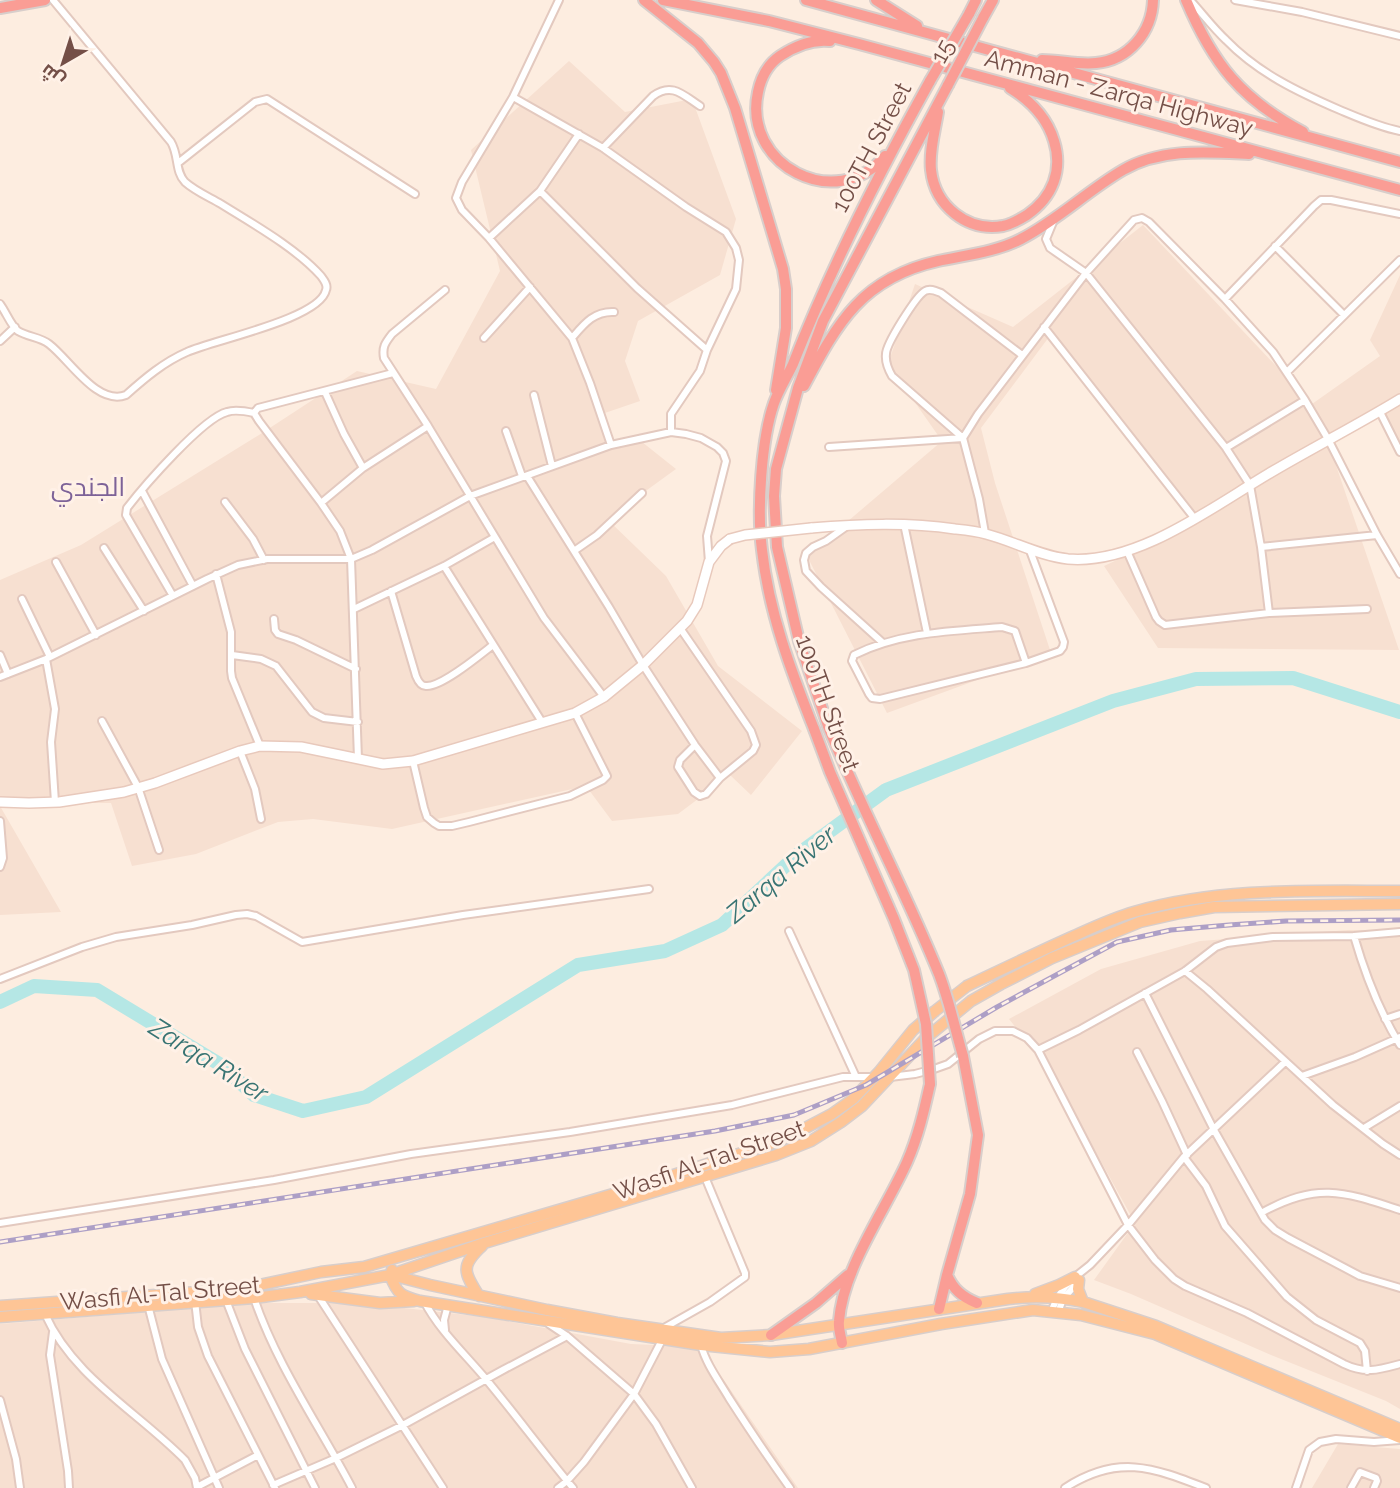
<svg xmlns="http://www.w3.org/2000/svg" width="1400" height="1488" viewBox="0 0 1400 1488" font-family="Raleway,Cairo,sans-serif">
<rect width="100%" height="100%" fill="#fdede0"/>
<path fill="#f7e0d1" d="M569 61 625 112 692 99 736 219 720 275 638 321 625 361 640 401 599 415 607 441 642 442 676 469 607 519 666 576 718 666 802 731 751 795 730 775 678 814 612 821 586 786 392 829 313 819 278 822 196 854 132 866 111 803H0V580L81 545 259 435 357 371 436 389 500 271 471 150Z
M1143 225 1312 404 1380 356 1370 340 1400 275V450L1380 413 1327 439 1399 650 1158 648 1104 566 1195 524 1049 337 981 428 995 483 1051 653 887 713 807 556 942 441 888 364 915 284 1013 327Z
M0 806 61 912 0 915Z
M1349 930 1400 931V1409L1386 1401 1271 1355 1131 1294 1094 1280 1135 1223 1051 1071 1009 1019 1101 969 1200 941Z
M255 1303H359L485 1317 631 1344 701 1347 798 1488H0V1324Z
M1338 1444 1400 1449V1488H1312Z"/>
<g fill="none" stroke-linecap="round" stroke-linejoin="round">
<path stroke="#b5e7e5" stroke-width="14" d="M0 1002 34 986 97 990 221 1065 254 1095 303 1111 366 1097 578 965 665 951 722 925 797 855 886 790 1113 701 1196 679 1293 678 1400 712"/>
<defs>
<path id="street" d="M559 0 513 97 462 182 456 198 462 210 489 238 572 338 590 383 611 445
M1190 0C1202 13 1213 28 1226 40 1258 73 1298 92 1340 110 1359 118 1379 127 1400 131
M1235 0 1302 12 1400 36
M513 97 603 148 686 207 726 232 736 248 739 260 736 289 707 350
M603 148 653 96C672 82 683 95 700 106
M178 163 255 102 267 99 415 194
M540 191 637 288 707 350 700 371 671 414V432
M1053 222 1046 239 1050 248 1086 273 1226 448 1250 485 1261 547 1269 613
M489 238 540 191 579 134
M1275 246 1344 315
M445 290 392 334C385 343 382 347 384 358L428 426 544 618 604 697
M1225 299 1314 206 1321 200H1331L1400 214
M0 304C6 312 11 326 18 331 28 337 40 337 49 344 70 360 97 406 126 395 145 378 164 362 187 352 213 340 320 319 326 290 328 285 324 280 321 276 296 248 253 224 221 204 209 197 195 191 185 182 175 172 179 155 171 142L53 0
M1044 327 1195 519
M484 338 530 287
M572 338C584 324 594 311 614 312
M0 341 15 327
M1287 372 1400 260
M325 392 344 434 363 468
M534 395 552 466
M1380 412 1400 452
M506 431 522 476
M963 438 892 376C888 369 885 362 886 354 886 344 916 296 925 291 930 288 936 291 941 293L1022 355
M829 447 963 438
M1226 448 1305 400
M527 476 609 607 643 665 695 745 720 778
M142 491 193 586
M225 502 253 539 264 560
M321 503 363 468 428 426
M904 524 927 633
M847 526 826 541 813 547 806 553 804 560 806 571 821 587 883 643
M985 533 979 499 963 438 978 414 1086 273 1134 220 1142 218 1149 222 1225 299 1273 352 1305 400 1328 439 1377 535 1400 574
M1261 547 1377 535
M104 548 144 611
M574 551 597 535 642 493
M1127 551 1156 617 1159 621 1165 625 1269 613 1367 609
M56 562 96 635
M444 566 542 722
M216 574 231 632V671L232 678 260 746
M391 591 416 676C418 681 421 687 427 686 443 686 480 655 493 645
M173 596 126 515 127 508C144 486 203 418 227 412 235 409 245 411 254 413
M22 599 50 657
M354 609 444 566 495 537
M274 619 275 630 278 634 296 640 356 669
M1002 627 1015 631 1026 663 880 699 872 698 869 694 852 661 854 655C900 632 952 631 1002 627Z
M680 628 751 731 756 745 753 751 720 778 706 794 700 796 694 792 678 767 680 760 695 745
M0 655 8 674
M232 655 261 659 276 666 312 712 324 718 358 722
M46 659 55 709 51 742 55 802
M1026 663 1060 651 1063 647 1064 642 1029 548
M0 677 46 659 207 579 238 565 267 559H351L372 550 470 496 611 445 671 432 686 434 701 438 717 447 723 453 726 461 707 536 709 562
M102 721 138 787 159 850
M240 751 255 789 261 819
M358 759 351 559 340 531 321 503 259 421 254 413 258 408 262 407 393 373
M413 761 424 808 427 817 434 823 439 826H452L469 822 570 796 603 780 607 776 575 713
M0 821 3 858 0 867
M789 931 856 1077
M1354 936C1365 974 1379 1011 1400 1045
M1185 971 1207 989 1333 1105 1383 1144 1400 1155
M0 979 82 947 116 937 192 925 236 915 247 914 256 916 302 942 463 915 649 889
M1145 993 1214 1130 1265 1220 1275 1230 1288 1238 1360 1276 1400 1288
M1385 1019 1400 1014
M1038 1050 1079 1030 1185 971 1216 947 1227 943 1273 937 1354 936 1400 932
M1137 1052 1162 1101 1187 1155
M1302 1076 1355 1057 1400 1037
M1364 1128 1400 1106
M1184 1157 1206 1186 1225 1226 1287 1297 1316 1320 1360 1343 1365 1351 1367 1371
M1261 1213C1317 1182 1342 1191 1400 1210
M0 1223 274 1180 411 1154 570 1132 732 1105 843 1077H890L915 1074 934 1069 948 1064 979 1039 995 1031H1013L1027 1038 1038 1050 1128 1225 1155 1260 1174 1279 1185 1286 1247 1313 1344 1364C1365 1374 1378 1370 1400 1364
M317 1294 443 1488
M254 1298C277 1366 319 1425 352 1488
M226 1300 245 1349 315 1488
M195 1301 198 1327 208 1356 275 1488
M424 1301C439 1330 464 1353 485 1378 515 1414 543 1452 573 1488
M148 1305 162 1359 219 1488
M1051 1312 1057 1298 1065 1287 1075 1277 1090 1265 1128 1225 1184 1157 1285 1062
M1058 1313 1063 1299 1077 1283
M45 1314C73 1377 138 1412 185 1460L195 1478 197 1488
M549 1324 567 1336 634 1394 656 1424 692 1488
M662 1329 710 1302 745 1277V1273L705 1177
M445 1330 444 1320 448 1305
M53 1332 50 1355 68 1471 69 1488
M701 1345C706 1364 719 1381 729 1398 749 1429 769 1459 790 1488
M0 1400 16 1459 20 1488
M273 1485 336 1458 403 1425 501 1371 567 1336
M197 1487 258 1455
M558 1488 567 1481 584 1462 634 1394 662 1340
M1065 1488C1117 1454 1152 1467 1206 1488
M1296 1488 1309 1450 1320 1442 1336 1439 1374 1442 1400 1440
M1351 1488 1360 1472 1376 1478 1377 1481 1374 1488"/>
<path id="secondary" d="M811 528C859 524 907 522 955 529 965 530 976 531 986 534 1013 541 1040 556 1068 559 1139 565 1216 504 1275 470 1316 446 1359 424 1400 399
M0 802 29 803 59 802 124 792 155 783 240 751 260 746 301 747 383 764 413 761 575 713 604 697 643 665 687 621 697 605 709 562 721 546 730 539"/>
<path id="primary" d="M392 1270 390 1275C397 1294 401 1296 420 1301L701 1345 770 1352 809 1349 941 1324 1033 1310 1081 1315 1155 1334 1400 1438
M391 1275 430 1285 547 1310 617 1323 721 1338 771 1335 1008 1299C1034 1296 1058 1297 1083 1302L1156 1326 1400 1429
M1079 1280 1078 1289 1083 1302
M311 1294 380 1303 414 1301
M1035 1294 1059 1285 1075 1277
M479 1296C464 1273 460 1266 482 1246
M0 1306 241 1289 321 1272 364 1267 627 1190 773 1143 792 1135 832 1114 853 1099 879 1072 913 1030 935 1011 967 986C1003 969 1038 952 1074 936 1094 927 1113 918 1134 912 1220 887 1311 891 1400 891
M0 1317 254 1298 300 1292 390 1275 484 1243 776 1155 811 1141 841 1122 862 1106 926 1038 971 1001 1001 984 1052 958 1140 922 1180 913 1214 907 1400 904"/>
<path id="highway" d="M644 0 698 43 714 62 721 73 735 108 783 269 786 289V328L776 390
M663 0 769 21 859 44 1400 190
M806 0 1400 162
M876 0 917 26
M1186 0C1213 64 1241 99 1303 132
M0 8 45 0
M969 14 976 0
M983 18 993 0
M830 41C812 39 795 46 780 56 767 65 761 77 758 92 742 165 836 214 885 156
M1042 60C1060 60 1078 65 1096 63 1129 60 1152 32 1153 0
M938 112C935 131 929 151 931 170 935 206 967 232 1003 226 1012 224 1019 220 1027 215 1053 197 1063 170 1054 141 1047 117 1031 101 1010 88
M804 386C838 322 862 278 938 261 966 255 996 252 1021 239 1058 220 1087 191 1123 170 1161 148 1206 152 1249 154
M828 726 799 641 777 547 774 496 776 469 798 388 823 321 948 85
M814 729C791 671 769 613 762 550 757 511 761 440 774 403 779 389 787 377 793 364 831 267 879 173 930 81
M947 1275C953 1289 962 1297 977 1303
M939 1309 947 1275 970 1194 978 1135 963 1056
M771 1335 816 1303 848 1275
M842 1343C841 1336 838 1328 839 1321 843 1268 885 1211 907 1162 918 1137 924 1111 930 1084"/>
</defs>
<use href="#street" stroke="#e3c9bf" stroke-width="10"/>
<use href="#secondary" stroke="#e8c9bc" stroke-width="12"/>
<use href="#primary" stroke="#d8cecb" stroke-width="13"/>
<use href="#highway" stroke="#d8cecb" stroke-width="14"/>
<use href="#street" stroke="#fff" stroke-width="6"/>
<use href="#secondary" stroke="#fff" stroke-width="9"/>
<use href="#primary" stroke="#fec596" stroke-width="10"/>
<use href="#highway" stroke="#fa9d95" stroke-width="10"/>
<defs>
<path id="rail" d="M0 1242 715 1131 794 1115 866 1085 997 1007 1117 942 1171 930 1229 925 1286 921 1400 920"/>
</defs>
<use href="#rail" stroke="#ad9fc6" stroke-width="5"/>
<use href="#rail" stroke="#fff1e7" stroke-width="2.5" stroke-dasharray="8" stroke-linecap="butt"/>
<defs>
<path id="secondary-bridge" d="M730 539 745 535 811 528"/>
<path id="highway-bridge" d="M930 81 969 14
M948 85 983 18
M828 726C862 810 905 890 939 974 949 1000 955 1029 963 1056
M814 729 830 772 894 919 914 970 926 1024 930 1084"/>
</defs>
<use href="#secondary-bridge" stroke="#e8c9bc" stroke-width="12" stroke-linecap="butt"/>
<use href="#highway-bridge" stroke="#d8cecb" stroke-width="14" stroke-linecap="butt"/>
<use href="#secondary-bridge" stroke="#fff" stroke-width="9"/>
<use href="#highway-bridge" stroke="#fa9d95" stroke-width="10"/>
</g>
<g text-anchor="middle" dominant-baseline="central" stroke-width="6" stroke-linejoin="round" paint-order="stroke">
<g font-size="24" fill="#744f47" stroke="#fff1e7">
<text transform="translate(942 51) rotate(-62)">15</text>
<text transform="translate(1119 93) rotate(15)">Amman - Zarqa Highway</text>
<text transform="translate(871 147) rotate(-62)">100TH Street</text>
<text transform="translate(828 703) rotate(70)">100TH Street</text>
<text transform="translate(709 1160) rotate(-19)">Wasfi Al-Tal Street</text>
<text transform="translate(160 1293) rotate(-5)">Wasfi Al-Tal Street</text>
</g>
<g font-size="26" fill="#7d6298" stroke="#fff1e7">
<text x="88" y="487">الجندي</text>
</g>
<g font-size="26" font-style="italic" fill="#387473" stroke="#fff1e7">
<text transform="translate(781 874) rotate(-40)">Zarqa River</text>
<text transform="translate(209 1060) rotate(32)">Zarqa River</text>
</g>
</g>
<g transform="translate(63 63) rotate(219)" stroke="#fff1e7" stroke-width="5" paint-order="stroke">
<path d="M0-5L12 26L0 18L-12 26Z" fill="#744f47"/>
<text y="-10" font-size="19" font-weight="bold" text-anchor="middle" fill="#744f47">ش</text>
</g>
</svg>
